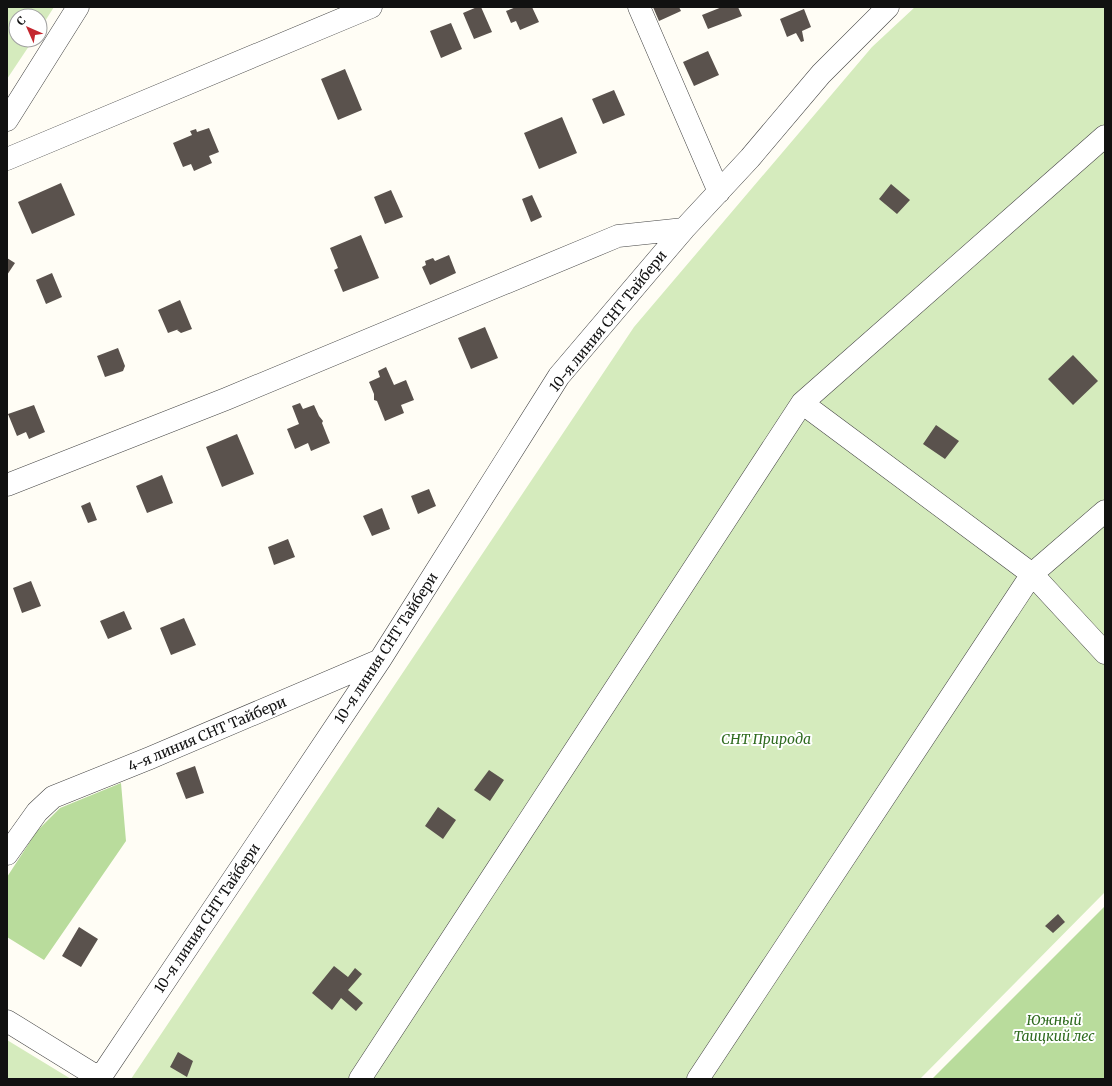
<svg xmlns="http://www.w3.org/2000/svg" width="1112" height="1086" viewBox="0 0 1112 1086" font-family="Merriweather,serif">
<rect width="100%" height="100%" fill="#fffdf5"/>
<path fill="#d5ebbd" d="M7 7H54L40 29V16H16V40H33L7 79Z
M915 7H1105V892L920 1079H131L634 327 872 47Z
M7 1040 71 1079H7Z"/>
<path fill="#b9dc9c" d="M121 783 126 841 44 960 7 937V877L37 831 60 808Z
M1105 906V1079H932Z"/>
<path fill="#5a524d" d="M477 7H481L492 32 474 39 463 13Z
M516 7H532L539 22 520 30 516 21 511 23 506 11Z
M653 7H679L681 11 659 21Z
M722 7H738L742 16 708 29 702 15Z
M804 9 811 27 802 31 804 41 801 42 796 33 787 37 780 19Z
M451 23 462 49 441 58 430 31Z
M708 51 719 75 694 86 683 62Z
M345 69 362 110 338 120 321 79Z
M614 90 625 115 603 124 592 99Z
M562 117 577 153 539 169 524 133Z
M209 128 219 152 209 156 212 163 194 171 191 164 183 167 173 143 192 135 190 131 196 129 197 132Z
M61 183 75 215 32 234 18 202Z
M891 184 910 200 897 214 879 199Z
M391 190 403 217 385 224 374 197Z
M532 195 542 217 531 222 522 199Z
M361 235 379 278 343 292 334 270 338 268 330 248Z
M449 255 456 273 430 285 422 267 426 265 425 261 433 258 435 261Z
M7 258 15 263 7 275Z
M52 273 62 297 46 304 36 280Z
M180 300 192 329 181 333 177 330 179 329 168 333 158 310Z
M485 327 498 358 471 369 458 338Z
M118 348 125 366 123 371 105 377 97 356Z
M1073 355 1098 381 1073 405 1048 379Z
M386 367 394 385 406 380 414 400 401 405 404 413 385 421 377 401 374 400V394L369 382 380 377 378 371Z
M300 403 303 409 314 405 319 416 323 421 322 423 330 443 311 451 308 443 295 449 287 429 299 424 292 406Z
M34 405 45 432 29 439 26 432 17 436 8 414Z
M936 425 959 441 945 459 923 444Z
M237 434 254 474 222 487 206 447Z
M162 475 173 503 147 513 136 486Z
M429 489 436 506 418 514 411 496Z
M90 502 97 520 88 523 81 506Z
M382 508 390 529 372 536 363 516Z
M288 539 295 557 274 565 268 547Z
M31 581 41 606 22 613 13 588Z
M124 611 132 629 108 639 100 621Z
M184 618 196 645 171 655 160 628Z
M195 766 204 793 186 799 176 773Z
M489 770 504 780 490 801 474 790Z
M438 807 456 820 443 839 425 826Z
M1058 914 1065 922 1053 933 1045 926Z
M79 927 98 939 81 967 62 956Z
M334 966 348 977 355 968 362 974 348 990 363 1003 356 1011 341 998 332 1010 312 993Z
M178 1052 193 1061 187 1077 170 1067Z"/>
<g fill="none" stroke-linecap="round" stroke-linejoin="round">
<defs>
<path id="minor" d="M639 7 719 192
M7 120 78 7
M7 159 371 7
M802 403 1032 574 1105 653
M7 485 226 399 618 236 684 229 750 158 821 74 888 7
M7 854 37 812 53 797 150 758 380 660
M7 1021 101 1079
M100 1078 380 660 559 376 684 229
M360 1079 802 403 1105 136
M698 1079 1032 574 1105 511"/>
</defs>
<use href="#minor" stroke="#444" stroke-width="23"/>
<use href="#minor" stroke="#fff" stroke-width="22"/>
</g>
<g text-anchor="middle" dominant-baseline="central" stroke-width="4" stroke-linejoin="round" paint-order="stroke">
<g font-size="14" fill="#111" stroke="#fff">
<text transform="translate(608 321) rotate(-51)">10-я линия СНТ Тайбери</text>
<text transform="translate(386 648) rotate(-57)">10-я линия СНТ Тайбери</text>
<text transform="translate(207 734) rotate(-23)">4-я линия СНТ Тайбери</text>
<text transform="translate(207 918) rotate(-56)">10-я линия СНТ Тайбери</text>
</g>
<g font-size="14" font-style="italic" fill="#2f6b1f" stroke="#fff">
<text x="766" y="739">СНТ Природа</text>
<text x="1054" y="1020">Южный<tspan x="1054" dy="16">Таицкий лес</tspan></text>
</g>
</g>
<rect width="1112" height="1086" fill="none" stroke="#111111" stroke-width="16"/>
<g transform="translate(28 28) rotate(315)"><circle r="19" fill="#ffffff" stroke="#a0a0a0"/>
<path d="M0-3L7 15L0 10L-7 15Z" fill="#c4262e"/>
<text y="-6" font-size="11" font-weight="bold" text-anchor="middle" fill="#111111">С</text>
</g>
</svg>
